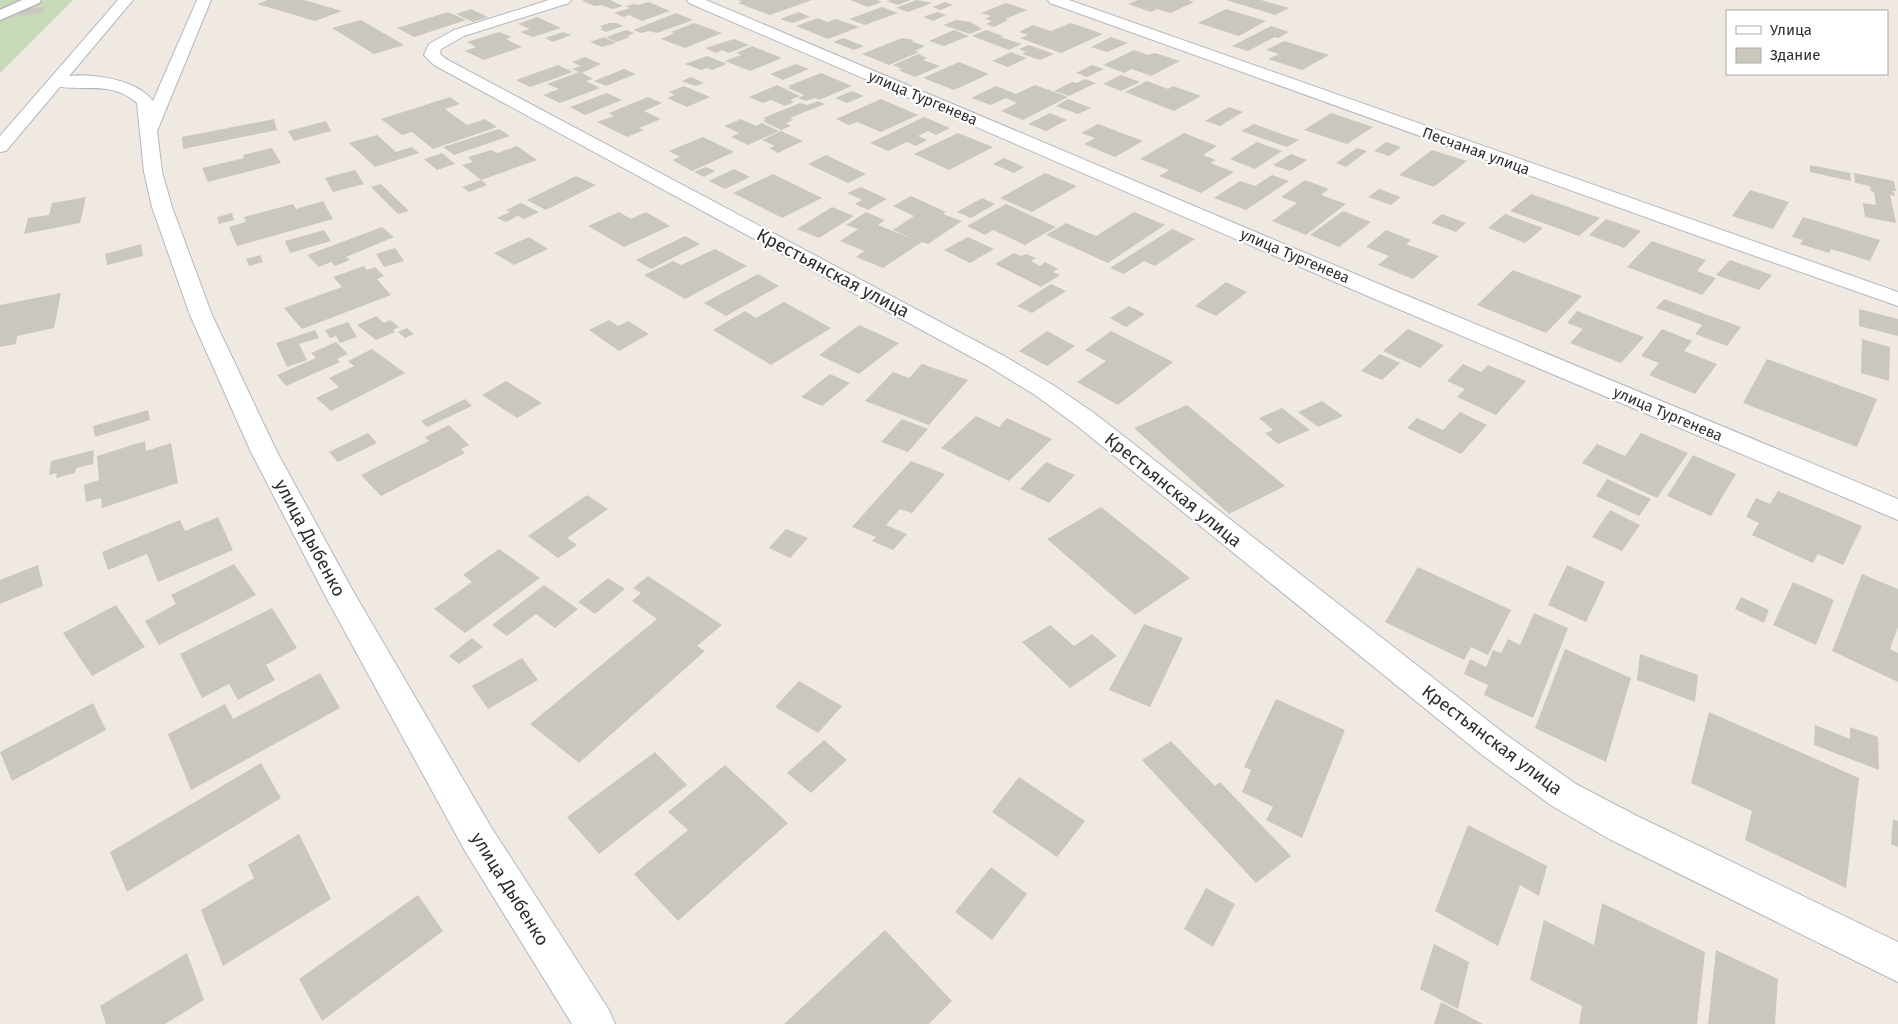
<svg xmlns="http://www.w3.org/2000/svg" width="1898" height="1024" viewBox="0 0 1898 1024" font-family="'Fira Sans',sans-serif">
<rect width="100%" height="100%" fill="#efe9e1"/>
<path fill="#c8d9b8" d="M0 0H73L0 73Z"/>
<path fill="#cbc7bf" d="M268 0H304L342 11 315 21 257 4Z
M585 0H610L623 6 612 9 601 5 595 6 582 1Z
M738 0H812L770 15 738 3 742 2Z
M850 0H877L882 2 868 7Z
M891 0H911L898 5 887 1Z
M916 0 932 3 908 12 896 8Z
M1138 0H1188L1194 2 1171 13 1157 9 1151 12 1128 4Z
M1226 0H1261L1289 8 1275 15Z
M649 2 670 11 642 21 629 15 624 17 614 13 630 8 625 6 634 4 638 5Z
M945 2 953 5 940 10 933 7Z
M1006 3 1027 10 1005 19 1008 20 994 27 986 24 992 21 985 19 991 16 981 13Z
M45 7 42 13 20 16 23 9Z
M882 7 898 13 865 25 849 19Z
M471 9 488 17 473 22 456 14Z
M1226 9 1266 21 1239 36 1198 23Z
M448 12 466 20 414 37 397 28Z
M799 12 810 17 792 23 780 19Z
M937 12 946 15 933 21 923 17Z
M676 13 693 20 657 33 649 31 641 33 633 30Z
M537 17 561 28 533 37 520 32 530 29 518 24Z
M818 18 827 22 836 19 859 27 828 39 796 26Z
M361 20 404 45 374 54 332 28Z
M956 20 971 22 982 29 970 34 943 25Z
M609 23H617L623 26 606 32 600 29 603 28 600 26Z
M694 23 722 33 685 48 661 39 674 33 671 32Z
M1071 23 1103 34 1061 53 1020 38 1028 35 1019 32 1033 25 1051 31Z
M1271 26 1289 32 1278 38 1275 37 1248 51 1232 46Z
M626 30 634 33 627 36 630 37 616 42 606 37Z
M954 30 969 36 944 46 929 41Z
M986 30 1003 36 1000 37 1022 44 1009 50 972 36Z
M499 32 512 37 506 39 522 47 484 60 465 51 476 47 467 42Z
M563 32 571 35 553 42 545 38Z
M604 37 616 43 602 47 590 42Z
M1111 37 1128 43 1107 52 1091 47Z
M843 38 864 46 854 50 833 42Z
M902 38 915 40 911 41 925 46 915 51 919 52 889 65 862 54Z
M734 39 749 45 729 53 722 50 716 53 705 48Z
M1284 41 1329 55 1302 70 1268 59 1279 54 1266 50Z
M1029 45 1054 54 1040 60 1022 54 1026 52 1019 49Z
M752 46 782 58 750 71 725 61 741 55 736 53Z
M1134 50 1148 55 1155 53 1180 61 1151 76 1132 69 1124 73 1103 65Z
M1011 52 1027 58 1008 67 992 61Z
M918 54 927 58 923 60 940 66 915 77 898 70 902 69 893 65Z
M707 56 727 64 712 70 707 68 701 70 685 64Z
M585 57 601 64 582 73 593 79 586 81 600 88 560 103 543 95 559 89 547 84 579 72 572 69 581 66 572 62Z
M959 62 989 74 954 90 923 78Z
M796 64 809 69 783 80 770 74Z
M558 65 573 72 530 87 516 80Z
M1092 65 1104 69 1087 77 1076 73Z
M624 69 636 74 606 86 594 81Z
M821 73 852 86 819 100 815 98 806 101 798 98 804 95 788 88 791 87 788 86Z
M1121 75 1140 82 1121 91 1103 84Z
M691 77 704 83 695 86 682 81Z
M1085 79 1096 83 1069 96 1054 91 1072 82 1077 83Z
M1147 81 1168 89 1173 86 1201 96 1174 111 1125 92Z
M777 85 800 96 790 100 794 102 785 106 771 100 763 103 749 97Z
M1035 85 1068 97 1023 120 1001 111 1017 103 1006 98 991 105 971 98 996 86 1016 94Z
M684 86 710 97 687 107 667 98 675 95 669 92Z
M852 91 864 96 847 103 835 98Z
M607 93 622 100 585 115 570 107Z
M450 97 460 104 445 109 467 125 485 119 497 127 433 149 412 132 402 135 381 119Z
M648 97 662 103 644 111 661 119 639 128 644 130 627 137 597 122 614 116 609 113Z
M881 99 918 115 881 132 857 122 849 125 836 119Z
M1068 99 1091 108 1078 114 1056 106Z
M818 101 825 104 790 118 794 120 786 123 791 126 781 130 763 121 766 120 763 118 800 103 807 105Z
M1229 107 1243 112 1220 126 1205 121Z
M1050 113 1067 120 1046 131 1028 124Z
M1331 113 1373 127 1347 144 1304 130Z
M924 117 950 128 936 135 928 131 918 136 927 140 916 146 907 142 888 151 870 143Z
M274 119 277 130 183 149 182 137Z
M741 119 756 126 762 123 779 131 748 145 731 137 739 133 724 126Z
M326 121 331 131 294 141 288 131Z
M1098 124 1143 141 1115 157 1084 144 1095 138 1081 133Z
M1254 124 1299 140 1287 147 1241 131Z
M499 129 510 136 454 155 443 147Z
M781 131 803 141 778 153 769 148 775 146 762 140Z
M958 133 993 147 949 170 914 154Z
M1184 133 1217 146 1203 155 1216 160 1210 163 1234 172 1201 193 1159 176 1169 170 1140 159Z
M377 135 396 152 412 147 419 153 375 167 349 143Z
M703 137 734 152 692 171 672 160 680 157 669 151Z
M1257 142 1282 151 1255 169 1230 159Z
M1386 142 1401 147 1389 156 1374 151Z
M517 146 537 160 481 180 462 165 473 162 468 157 491 150 497 153Z
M272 148 281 163 208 182 202 168 244 158 243 155Z
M1357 148 1367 151 1346 167 1336 163Z
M1432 150 1467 161 1434 187 1399 175Z
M442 153 455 164 437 170 424 159Z
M1291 154 1307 160 1290 171 1273 165Z
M826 155 866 174 848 183 808 164Z
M1004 158 1024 167 1014 173 993 164Z
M1810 165 1850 173 1851 181 1810 172Z
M706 167 715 171 704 177 694 172Z
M734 169 750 177 725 189 709 181Z
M355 170 364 184 333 192 325 178Z
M1045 173 1077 186 1032 212 1000 198Z
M1854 173 1894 181 1896 191H1893L1895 196 1890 195 1896 223 1865 217 1863 203 1876 205 1874 192 1871 191 1870 186 1855 183Z
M773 174 822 198 782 218 733 193Z
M1272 175 1289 181 1246 210 1214 198 1240 181 1255 186Z
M576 176 596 185 546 210 527 200Z
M481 180 487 185 469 192 462 187Z
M1305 180 1329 189 1321 195 1346 204 1306 235 1272 221 1297 203 1281 197Z
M381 184 409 211 398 214 371 187Z
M861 187 887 199 868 210 855 204 862 200 847 193Z
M1379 189 1401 197 1391 205 1368 197Z
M1750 190 1789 202 1773 229 1732 216Z
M1531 194 1600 218 1579 236 1510 211Z
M911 196 946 212 943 214 962 221 928 244 922 242 883 268 856 257 864 251 840 241 858 229 846 225 866 212 885 220 878 225 915 240 893 230 914 216 893 206Z
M86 197 80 223 24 234 28 218 49 215 52 203Z
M982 198 995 204 971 218 957 212Z
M323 201 333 219 237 246 229 227 246 222 244 217 293 204 296 209Z
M521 203 539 212 524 219 518 216 506 222 497 218 510 212 506 210Z
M1006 204 1056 227 1025 245 993 230 985 235 967 226Z
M832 207 854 216 819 238 797 229Z
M1343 211 1371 222 1339 247 1310 235Z
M619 212 631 219 646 212 670 226 624 247 588 226Z
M1134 212 1165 225 1108 263 1046 235 1066 223 1096 236Z
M232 213 234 220 219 224 217 217Z
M1442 214 1466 223 1456 232 1431 223Z
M1505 214 1543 228 1525 243 1488 228Z
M1803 217 1880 240 1870 261 1831 249 1829 253 1800 244 1803 240 1792 237Z
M1606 219 1641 231 1624 248 1589 235Z
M382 227 394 237 346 257 350 260 335 266 331 262 319 267 307 255Z
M1172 229 1195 239 1155 266 1144 261 1124 274 1110 268Z
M324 230 331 241 290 253 285 241Z
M1386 230 1411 240 1406 244 1439 256 1413 279 1378 265 1389 256 1366 247Z
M685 236 700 244 651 269 636 260Z
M529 237 548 249 514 265 494 253Z
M968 237 994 249 970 263 944 250Z
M1652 241 1706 260 1697 271 1716 278 1702 295 1627 267Z
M141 244 143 256 107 265 105 254Z
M395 248 404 261 384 267 376 254Z
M715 249 747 266 685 299 644 275 673 261 681 265Z
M1014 253 1021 256 1026 254 1036 258 1031 261 1040 266 1045 262 1058 269 1053 272 1060 275 1041 287 995 264Z
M260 255 263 262 249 266 246 259Z
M1730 260 1772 275 1759 290 1716 275Z
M364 266 367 270 375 267 384 276 377 279 391 295 302 329 284 308 342 287 333 277Z
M1513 270 1582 296 1546 333 1477 305Z
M758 274 779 286 726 316 704 303Z
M1226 282 1247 292 1216 316 1195 306Z
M1051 284 1066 291 1032 313 1017 306Z
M61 293 54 328 17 336 16 344 0 347V305Z
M1664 299 1741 327 1727 346 1695 334 1702 325 1656 308Z
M784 302 831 328 771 365 713 330 745 311 756 318Z
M1129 306 1145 314 1126 327 1110 318Z
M1859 309 1898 319V336L1859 326Z
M1577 311 1644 337 1621 363 1570 343 1583 329 1567 323Z
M376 316 384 323 390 320 399 327 393 330 395 332 376 340 357 325Z
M609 320 618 326 628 321 649 334 619 351 589 330Z
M348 322 357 337 340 343 336 336 330 338 325 330Z
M859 325 899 343 859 374 819 355Z
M407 328 414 334 405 338 398 332Z
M1408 329 1444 345 1420 368 1383 351Z
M1662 329 1692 341 1684 351 1717 364 1695 394 1649 375 1659 363 1641 356Z
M315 330 319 338 299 344 307 360 287 367 276 343Z
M1047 331 1075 346 1047 366 1019 351Z
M1111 331 1173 362 1118 405 1077 382 1106 361 1085 350Z
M1862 339 1890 347 1889 381 1861 373Z
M336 342 348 354 337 359 340 362 286 386 277 375 316 358 311 353Z
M372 349 405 373 331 411 316 398 339 387 329 378 354 366 348 361Z
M1380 354 1400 363 1382 380 1361 371Z
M1767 359 1877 399 1857 447 1743 403Z
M922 364 968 380 929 425 865 401 893 372 909 378Z
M1463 364 1481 372 1488 365 1526 381 1496 415 1457 397 1465 389 1447 381Z
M830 374 850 383 822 406 801 397Z
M506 381 542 403 517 418 482 395Z
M465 399 472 406 427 427 421 421Z
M1322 401 1343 416 1318 427 1298 412Z
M1187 405 1285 486 1229 514 1134 428Z
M1282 408 1310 430 1278 444 1265 433 1273 430 1259 418Z
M148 410 150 420 95 437 93 426Z
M1460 412 1487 425 1461 454 1407 428 1417 418 1443 430Z
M976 416 999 427 1007 418 1052 439 1009 481 941 448Z
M902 419 928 429 908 452 881 442Z
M449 425 469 445 461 449 465 453 381 496 361 475 429 441 425 437Z
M368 433 377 443 338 462 329 452Z
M1641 433 1688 453 1657 498 1582 463 1597 444 1625 456Z
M145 441 146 451 171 443 178 483 102 508 101 498 86 502 84 485 99 480 97 456Z
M94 450 93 464 76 468 75 473 56 478 57 473 49 475 51 461Z
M1693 455 1736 474 1711 516 1667 496Z
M911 461 945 474 912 513 900 509 886 525 907 534 893 550 872 541 876 537 852 527Z
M1046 462 1075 475 1049 503 1020 489Z
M1607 479 1651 499 1639 516 1596 496Z
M1778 491 1862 526 1843 565 1818 554 1813 563 1752 535 1759 523 1746 517 1756 498 1770 504Z
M587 495 608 509 567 538 577 545 558 558 528 536Z
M1101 507 1190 578 1135 615 1047 539Z
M1610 510 1640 525 1622 551 1592 537Z
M218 517 233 550 158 582 147 554 108 570 102 552 180 520 185 531Z
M786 529 808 538 790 558 769 548Z
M499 549 540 578 465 633 434 609 472 582 463 575Z
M234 564 256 595 159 645 145 621 176 604 171 595Z
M38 565 43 586 0 604V580Z
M1567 565 1605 582 1586 622 1548 605Z
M1418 567 1511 610 1488 655 1471 647 1464 660 1385 622Z
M1862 574 1898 589V627L1890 649 1898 653V682L1832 651Z
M648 576 722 625 697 646 705 651 579 763 530 724 657 619 632 601 641 593 633 588Z
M608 578 625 589 595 614 578 602Z
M1793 582 1834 600 1816 645 1773 625Z
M544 585 578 609 555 628 536 614 507 636 492 625Z
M1741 597 1769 610 1764 623 1735 609Z
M116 605 145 647 92 676 63 633Z
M272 608 297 648 266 665 275 680 238 700 229 684 202 698 180 654Z
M1534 613 1568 628 1533 718 1484 695 1488 685 1464 674 1470 659 1486 667 1493 650 1501 653 1508 639 1520 645Z
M1144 624 1183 638 1150 707 1109 690Z
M1050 625 1074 646 1092 634 1117 656 1070 688 1022 642Z
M472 638 483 647 459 664 449 656Z
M1565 649 1631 678 1606 762 1535 728Z
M1640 654 1698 675 1695 702 1637 680Z
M522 658 538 680 488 709 472 686Z
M320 673 340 708 191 790 168 734 225 704 233 719Z
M799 681 842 706 818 733 775 707Z
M1276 699 1345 730 1302 838 1266 820 1273 807 1242 792 1251 770 1244 767Z
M93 703 106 730 12 781 0 752Z
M1709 712 1859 778 1846 888 1745 840 1752 811 1691 783Z
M1815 725 1850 739V727L1878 737 1879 770 1814 745Z
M824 740 847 760 811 793 787 773Z
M1171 741 1215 786 1220 782 1291 856 1256 883 1142 760Z
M655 752 687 785 599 854 567 817Z
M261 763 281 798 127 892 110 852Z
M725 765 788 823 678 921 634 874 688 830 668 812Z
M1019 777 1085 821 1057 857 992 812Z
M1893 819 1898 821V847L1891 844Z
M1468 825 1547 866 1539 896 1520 885 1498 946 1435 911Z
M299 834 331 899 223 966 201 910 254 878 248 865Z
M991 867 1027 894 992 940 955 912Z
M1206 888 1235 904 1213 947 1184 929Z
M418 895 443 931 322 1021 299 979Z
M1602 903 1705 952 1697 1024H1579L1582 1006 1530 980 1544 920 1594 945Z
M885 930 952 1001 929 1024H784Z
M1434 944 1469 962 1458 1009 1420 989Z
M1716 950 1778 979 1775 1024H1708Z
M187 953 204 1000 165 1024H106L100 1006Z
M1441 1002 1483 1024H1434Z"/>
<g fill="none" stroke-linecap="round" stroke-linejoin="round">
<defs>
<path id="service" d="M22 0H41L39 3 0 20V10Z"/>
<path id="minor" d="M197 0H211L157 131 162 172 172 207 212 315 277 452 353 591 491 827 609 1010 615 1024H572L465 851 327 599 251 452 190 315 152 207 144 172 137 103C111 79 81 93 50 85L48 82 50 79C79 71 134 76 153 101Z
M549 0H571L569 3 464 36 441 49 440 54 446 59 1004 356 1053 385 1094 413 1505 734 1576 784 1637 816 1898 942V982L1611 840 1552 806 1481 754 1076 425 1035 395 988 366 434 65 424 55 429 44 454 30Z
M687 0H706L1386 287 1898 499V520L1370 297 689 3Z
M1048 0H1069L1898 292V306L1701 237 1050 3Z"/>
<path id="secondary" d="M118 0H133L6 151 0 152V136Z"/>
</defs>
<use href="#service" stroke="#b4b7c1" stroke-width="3"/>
<use href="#minor" stroke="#b4b7c1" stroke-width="2"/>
<use href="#secondary" stroke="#b4b7c1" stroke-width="2"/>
<use href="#service" fill="#fff" fill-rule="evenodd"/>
<use href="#minor" fill="#fff" fill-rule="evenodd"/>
<use href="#secondary" fill="#fff" fill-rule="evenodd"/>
</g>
<g text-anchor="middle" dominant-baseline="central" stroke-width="4.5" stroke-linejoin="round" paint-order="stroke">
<g font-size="15" fill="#2e2e2e" stroke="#fff">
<text transform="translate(923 98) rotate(23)">улица Тургенева</text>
<text transform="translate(1476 151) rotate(20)">Песчаная улица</text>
<text transform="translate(1295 256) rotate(23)">улица Тургенева</text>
<text transform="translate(1668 414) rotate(23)">улица Тургенева</text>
</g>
<g font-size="18" fill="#2e2e2e" stroke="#fff">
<text transform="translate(833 273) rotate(28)">Крестьянская улица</text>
<text transform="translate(1173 490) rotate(39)">Крестьянская улица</text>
<text transform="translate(310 538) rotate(62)">улица Дыбенко</text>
<text transform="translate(1492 740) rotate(37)">Крестьянская улица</text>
<text transform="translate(510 889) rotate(58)">улица Дыбенко</text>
</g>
</g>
<rect x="1726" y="10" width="162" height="65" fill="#ffffff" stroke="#ababab"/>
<rect x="1736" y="26" width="25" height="8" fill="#ffffff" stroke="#ababab"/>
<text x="1770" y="35" font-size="15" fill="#2e2e2e">Улица</text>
<rect x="1736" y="48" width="25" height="15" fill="#cbc7bf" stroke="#ababab"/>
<text x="1770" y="60" font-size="15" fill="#2e2e2e">Здание</text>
</svg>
